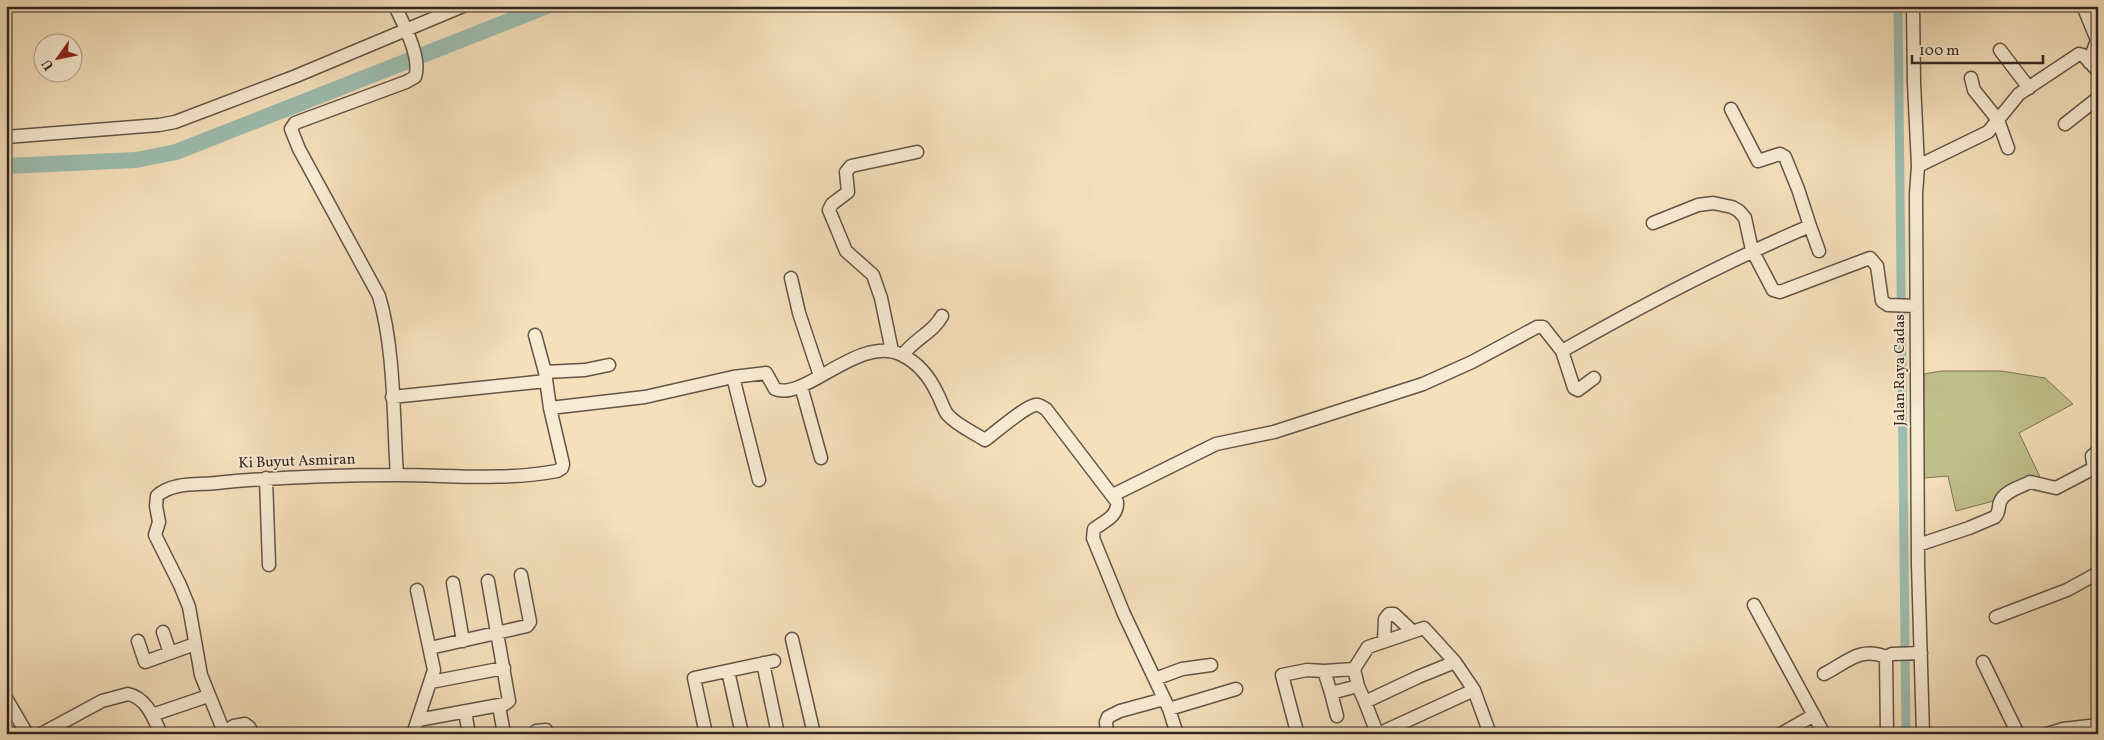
<svg xmlns="http://www.w3.org/2000/svg" width="2104" height="740" viewBox="0 0 2104 740" font-family="Vollkorn,serif">
<rect width="100%" height="100%" fill="#f5e0bb"/>
<filter id="stains"><feTurbulence type="fractalNoise" baseFrequency=".004" numOctaves="4"/><feColorMatrix values="0 0 0 0 .2 0 0 0 0 .09 0 0 0 0 .02 0 0 0 .5 -.17"/></filter>
<radialGradient id="worn" r=".72"><stop offset=".6" stop-color="#630" stop-opacity="0"/><stop offset="1" stop-color="#630" stop-opacity=".3"/></radialGradient>
<path fill="#c1c18c" stroke="#7a7356" d="M1942 371H2001L2045 378 2073 404 2019 433 2041 479 2005 498 1956 511 1948 476 1924 478V374Z"/>
<g fill="none" stroke-linecap="round" stroke-linejoin="round">
<path stroke="#9cbdb0" stroke-width="9" d="M1898 6 1906 734"/>
<path stroke="#9cbdb0" stroke-width="16" d="M6 166 136 160 176 152 547 6"/>
<defs>
<path id="minor" d="M395 6C403 23 422 58 415 77L406 82 295 123 291 129 299 149 379 296C395 350 393 418 397 475
M1913 6 1914 83 1918 166 1916 194 1918 564 1923 734
M2083 6 2097 40 2089 62
M2000 50 2029 88
M1971 78 1974 90 1998 120 2008 148
M2065 124 2098 98
M6 137 159 125 175 122 296 76 463 6
M1918 166 1988 132 2019 94 2079 54 2083 55 2098 71
M1653 223 1698 205 1713 203 1732 207 1739 211 1745 218 1752 250 1773 290 1780 292 1870 258 1877 266 1882 301 1888 305 1916 306
M1810 226 1819 251
M791 278 799 313 820 376
M535 335 545 372
M892 351 881 298 873 275 846 251 829 210 832 204 848 192 846 172 851 166 917 152
M1562 351 1574 388 1578 390 1594 378
M903 355C914 339 933 333 942 316
M801 386 821 458
M392 397 546 381
M550 408 645 397 733 377
M2094 468 2092 456 2098 451
M266 478 269 565
M759 480 733 377 766 373 775 389C804 402 860 333 902 355 918 363 930 378 937 393 941 400 943 408 947 414 956 425 973 432 985 440 996 432 1023 408 1035 405 1039 404 1042 407 1046 409L1117 502C1118 517 1104 521 1094 529L1093 538 1124 614 1169 709 1177 734
M1113 495 1216 444 1274 432 1423 384 1472 362 1537 327H1543L1562 351C1643 305 1724 262 1810 226L1798 189 1785 157 1780 154 1758 161 1731 109
M1918 545 1969 528 1995 517C2000 512 1998 507 2000 502 2004 491 2021 487 2030 482L2056 488 2094 468 2098 475
M453 583 463 641
M1754 605 1824 734
M1996 617 2067 590 2098 573
M163 632 170 653
M792 639 814 734
M1384 640 1385 619 1389 614H1394L1411 630
M138 641 145 662 195 644
M430 648 527 626 530 622 521 575
M1886 657 1887 734
M1983 662 2018 734
M763 663 778 734
M728 671 742 734
M1324 671 1331 693 1358 686
M1824 674C1846 663 1860 646 1886 657L1892 654 1921 653
M1155 679 1182 669 1211 665
M431 682 504 668
M1331 693 1337 716
M6 698 27 734
M1365 702 1358 686 1354 669 1368 647 1424 628 1455 662 1474 690 1490 734
M499 706 504 734
M1169 709 1236 689
M465 712 469 734
M152 715 208 696
M418 720 505 704 509 701 488 581
M1296 728 1282 675 1307 670 1324 671 1354 669
M1377 733 1365 702 1418 677 1455 662
M41 734 102 701 128 694C147 698 154 719 161 734
M253 734 249 727 245 724 234 726 224 732 201 675 189 607 180 585 155 535 159 522 156 506 157 496C172 482 197 485 216 483 276 477 337 475 398 475 451 475 505 481 557 471L562 468 563 464 550 408 545 372 585 370 609 365
M413 734 434 670 417 590
M537 734 536 731 546 730 547 734
M706 734 694 678 774 661
M1107 734 1106 722 1108 717 1120 711 1164 699
M1378 734 1474 690
M1781 734 1814 715
M2047 734 2063 729 2098 725"/>
</defs>
<use href="#minor" stroke="#635447" stroke-width="15"/>
<use href="#minor" stroke="#f8ebd3" stroke-width="12"/>
</g>
<g text-anchor="middle" dominant-baseline="central" stroke-width="4" stroke-linejoin="round" paint-order="stroke">
<g font-size="15" fill="#322520" stroke="#f8ebd3">
<text transform="translate(1900 370) rotate(-90)">Jalan Raya Cadas</text>
<text transform="translate(297 462) rotate(-2)">Ki Buyut Asmiran</text>
</g>
</g>
<rect width="2104" height="740" fill="none" stroke="#f5e0bb" stroke-width="25"/>
<rect x="8" y="8" width="2089" height="725" fill="none" stroke="#322520" stroke-width="2.5"/>
<rect x="12" y="12" width="2079" height="715" fill="none" stroke="#322520"/>
<g transform="translate(58 58) rotate(237)"><circle r="24" fill="#f8ebd3" stroke="#a99c8b"/>
<path d="M0-4L9 19L0 12L-9 19Z" fill="#8f2418"/>
<text y="-8" font-size="14" font-weight="bold" text-anchor="middle" fill="#322520">U</text>
</g>
<path d="M1912 55v8h131v-8" fill="none" stroke="#322520" stroke-width="2.5"/>
<text x="1919" y="55" font-size="15" fill="#322520" stroke="#f8ebd3" stroke-width="4" paint-order="stroke">100 m</text>
<rect width="100%" height="100%" filter="url(#stains)"/>
<rect width="100%" height="100%" fill="url(#worn)"/>
</svg>
